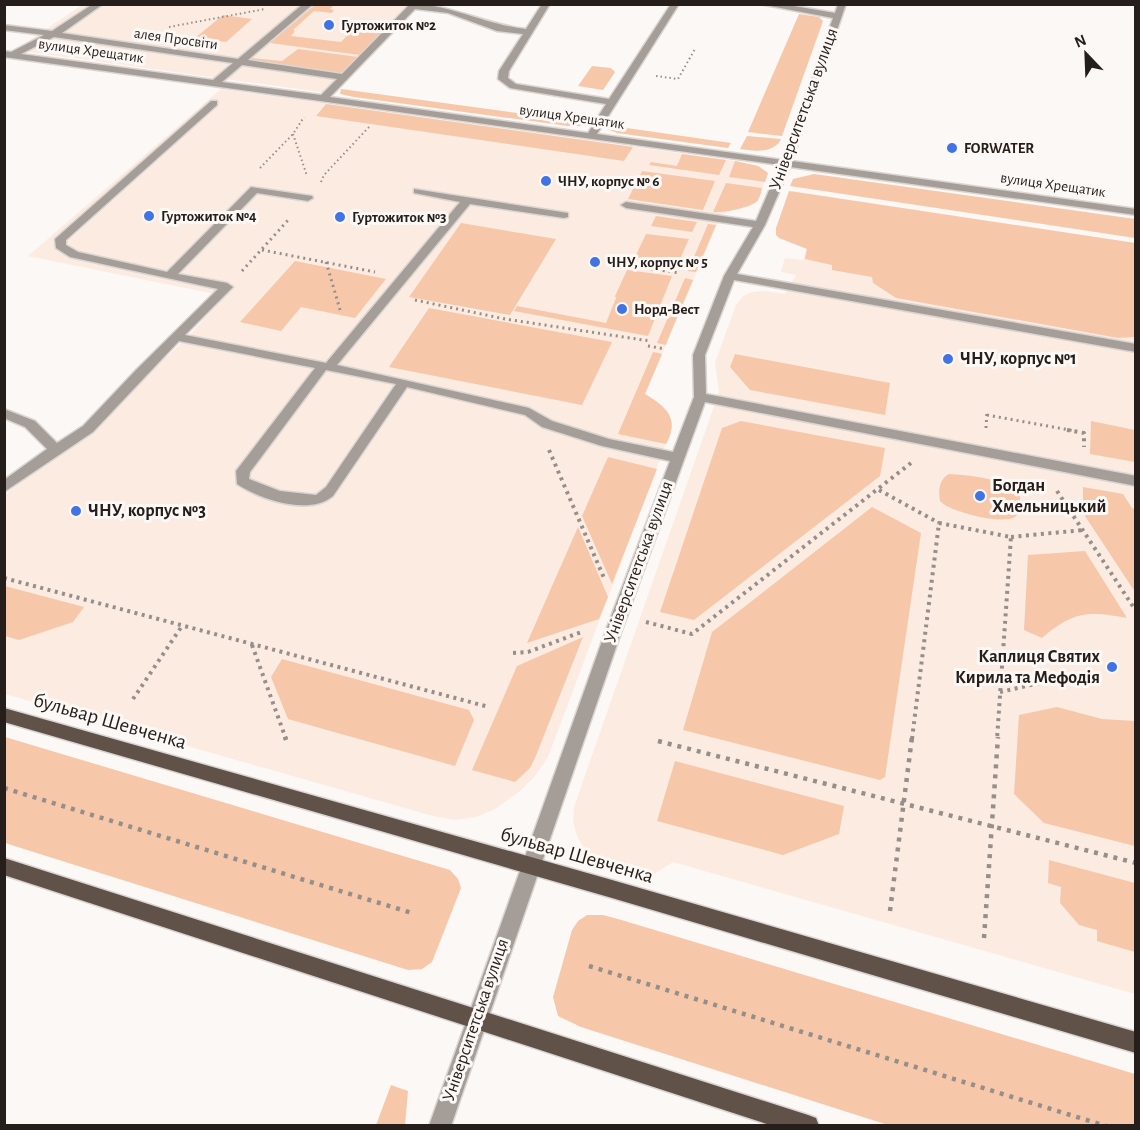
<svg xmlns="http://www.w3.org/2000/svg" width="1140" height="1130" viewBox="0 0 1140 1130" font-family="'Alegreya Sans',sans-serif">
<rect width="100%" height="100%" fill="#fcf8f5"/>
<path fill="#fcebe1" d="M82 5H421L335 94 15 50Z
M221 89 735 161 759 166 768 173 757 202 721 215 645 394 672 427 548 757 535 776 520 791 495 809 476 817 455 820 433 816 5 694 4 496 26 478 95 432 145 377 187 338 225 296 28 256Z
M792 191 1135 243V994L673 862 648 878 640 876 598 860 584 848 577 836 573 821 574 807 719 392 715 363 736 305 743 296 752 292 765 291 785 294 796 275 781 272 785 258 803 260 807 248Z"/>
<path fill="#f7c7a9" d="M315 5H334L330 9 334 10 332 13 314 11 293 30 295 31 291 36 341 42 357 25 356 22 388 26 360 55 270 43Z
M799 14 819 17 823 21 782 136 748 132Z
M223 15 252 19 226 42 195 38Z
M298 49 358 57 341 75 249 61 252 58 282 61Z
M592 66 611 68 615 72 603 90 578 86Z
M341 89 591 123 579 126H568L354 97 340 94Z
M326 104 633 147 624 161 316 116Z
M606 125 731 143 728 148 617 133 607 129Z
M747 136 780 139H781C774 154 753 151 740 149Z
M682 154 726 160 719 175 649 165 651 162 677 166Z
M735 161 758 166 768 173 765 182 729 177Z
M642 171 715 181 703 210 628 199Z
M814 174 1135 219V238L790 186 793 179Z
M726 183 762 188C761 192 760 199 756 202 749 208 723 213 713 212Z
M789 191 1135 243V337L1118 338 896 298 873 283 872 277 832 270V265L805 259 807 249 779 238 776 235V228Z
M656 216 697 222 692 232 651 226Z
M461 223 556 239 510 315 409 297Z
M708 224 716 225 696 272 688 271Z
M646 234 689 239 676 268 644 263V261L634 259Z
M295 261 386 279 355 318 301 307 281 331 240 322Z
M627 270 672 276 648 336 514 311 517 306 606 323 616 298 615 296Z
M685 278 693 280 668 339 666 345 657 343Z
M429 308 612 342 582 405 389 367Z
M653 352 662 354 645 394C667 407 680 419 666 444L618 434Z
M735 354 890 383 885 415 750 390 730 367Z
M741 421 885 448 880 476 694 620 660 612 722 428Z
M1091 421 1135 430V462L1090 454Z
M608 457 657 469 612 584 582 516Z
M949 474C966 475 1014 479 1020 496 1020 502 1021 510 1017 515 1008 527 949 512 940 501 938 491 939 479 949 474Z
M1083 487 1123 494 1132 508 1135 509V592L1083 513Z
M872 507 921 533 885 777 880 780 683 730 712 632Z
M578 527 608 597 599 619 527 643Z
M1085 551 1127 618C1087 611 1074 611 1042 638L1024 630 1028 555Z
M5 586 84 607 73 622 19 640 5 636Z
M583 637 535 758 530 768 515 782 472 770 517 666Z
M282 659 469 710 474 720 455 766 288 719 271 677Z
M1057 707 1102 719 1135 721V846L1044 823 1014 794 1019 715Z
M5 737 450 870 458 879 461 888 432 962 422 969 408 970 5 843Z
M675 761 844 806 839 834 783 855 657 821Z
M1049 860 1135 883V952L1097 941V930L1079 925 1060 903 1061 887 1048 883Z
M587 915H603L618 919 1135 1074V1125H888L581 1027 558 1016 553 997 572 930 578 921Z
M391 1085 408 1091 405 1125H376Z"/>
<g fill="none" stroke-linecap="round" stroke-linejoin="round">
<defs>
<path id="minor" d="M93 4H103L62 33 238 59 303 4H313L248 60 342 74 410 4C451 4 486 25 526 29L542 4H550L509 71 508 78 516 84 609 99 671 4H679L597 134 783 160 833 18 759 4H782L835 13 838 4H846L792 161 1136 209V215L790 167 765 225 737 274 1136 344V352L734 280 705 355 706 394 1136 476V486L705 402 622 630 451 1126H429L606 630 670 461 602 446 542 427 525 415 407 387 333 496C309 516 261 500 237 484L236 471 315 368 179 341 93 432 4 492V480L47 449 25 427 4 418V409L35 421 57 443 83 426 136 370 218 289 70 257 56 248 55 239 211 101H217V105L66 240V245L78 252 167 272 251 187 312 196 313 198 308 201 257 193 178 274 227 283 233 287 185 335 326 363 460 202 414 193V189L568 213V217L564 218 470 204 337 365 529 408 552 421 609 439 673 452 694 397 693 355 724 276 753 227 626 208 621 205 626 202 756 221 780 165 4 57V51L11 52 44 35 4 30V25L52 31ZM415 9 448 13 497 31 523 34 499 71 498 79 510 88 606 104 588 133 330 97ZM54 37 233 63 213 80 21 54ZM242 65 337 79 321 95 222 82ZM326 370 396 384 326 487 316 495 280 491 249 479 250 472Z"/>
<path id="major" d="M4 708 612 880 1136 1032V1053L612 898 4 722Z
M4 858 808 1115 816 1118 819 1126H773L4 875Z"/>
</defs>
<use href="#minor" stroke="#dad5d2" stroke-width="3"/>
<use href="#major" stroke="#dad5d2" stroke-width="3"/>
<path stroke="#948f8b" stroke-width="2" stroke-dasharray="1.5 3" stroke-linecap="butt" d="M169 27 265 9
M656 76 678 79 695 49
M293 134 307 176
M260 168 293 134 304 117
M321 182 324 175 369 127"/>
<path stroke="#948f8b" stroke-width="3" stroke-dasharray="2 4" stroke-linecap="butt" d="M262 250 375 272
M326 262 341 313
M639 267 680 273
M242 271 290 218
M415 300 505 319 650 341
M648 346 665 349
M987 415 1075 431
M986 428 987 411"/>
<path stroke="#948f8b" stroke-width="4" stroke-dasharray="3 4.5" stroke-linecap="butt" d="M1067 430 1084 433V447
M549 450 604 578
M879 490 939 523
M1057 491 1136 611
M1011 537 1083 530
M4 578 489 707
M646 622 692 634 911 463
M252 645 286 739
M513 653 528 652 584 631
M1000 692 1093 671
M133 699 182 626
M912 739 939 523 1011 537 997 739"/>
<path stroke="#948f8b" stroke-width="4.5" stroke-dasharray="4 6" stroke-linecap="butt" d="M285 737 286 740
M658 741 1136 863
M4 788 412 913
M890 911 912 737
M984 938 998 737
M589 966 1106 1126"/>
<use href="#minor" fill="#a59d97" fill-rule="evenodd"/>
<use href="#major" fill="#615249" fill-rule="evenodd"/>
</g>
<g fill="#4273e4" stroke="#fcf8f5" stroke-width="2">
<circle cx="329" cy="25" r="6"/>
<circle cx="952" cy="148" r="6"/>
<circle cx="546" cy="181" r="6"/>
<circle cx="149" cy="216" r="6"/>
<circle cx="340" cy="217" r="6"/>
<circle cx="595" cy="262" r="6"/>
<circle cx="622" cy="309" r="6"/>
<circle cx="948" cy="359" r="6"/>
<circle cx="980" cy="496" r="6"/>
<circle cx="76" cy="511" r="6"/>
<circle cx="1112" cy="667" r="6"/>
</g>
<g text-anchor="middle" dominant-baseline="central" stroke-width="6" stroke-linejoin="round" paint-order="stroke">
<g font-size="15" font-weight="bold" fill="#251e1a" stroke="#fcf8f5" text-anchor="start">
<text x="341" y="25">Гуртожиток №2</text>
<text x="964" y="148">FORWATER</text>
<text x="558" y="181">ЧНУ, корпус № 6</text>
<text x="161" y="216">Гуртожиток №4</text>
<text x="352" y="217">Гуртожиток №3</text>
<text x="607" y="262">ЧНУ, корпус № 5</text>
<text x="634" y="309">Норд-Вест</text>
</g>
<g font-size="15" fill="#251e1a" stroke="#fcf8f5">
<text transform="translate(176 39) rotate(8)">алея Просвіти</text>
<text transform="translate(91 51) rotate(8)">вулиця Хрещатик</text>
<text transform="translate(572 117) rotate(8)">вулиця Хрещатик</text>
<text transform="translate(1053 185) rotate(8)">вулиця Хрещатик</text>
</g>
<g font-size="18" fill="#251e1a" stroke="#fcf8f5">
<text transform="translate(804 109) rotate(-70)">Університетська вулиця</text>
<text transform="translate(639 562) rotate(-70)">Університетська вулиця</text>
<text transform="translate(476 1020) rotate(-71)">Університетська вулиця</text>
</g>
<g font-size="18" font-weight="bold" fill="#251e1a" stroke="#fcf8f5" text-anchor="start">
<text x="960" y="359">ЧНУ, корпус №1</text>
<text x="992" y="486">Богдан<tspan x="992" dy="21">Хмельницький</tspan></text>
<text x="88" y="511">ЧНУ, корпус №3</text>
<text x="1100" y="657" text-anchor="end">Каплиця Святих<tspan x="1100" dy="21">Кирила та Мефодія</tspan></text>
</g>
<g font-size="21" fill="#251e1a" stroke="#fcf8f5">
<text transform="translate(110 721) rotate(16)">бульвар Шевченка</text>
<text transform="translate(577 855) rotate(16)">бульвар Шевченка</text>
</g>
</g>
<rect width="1140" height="1130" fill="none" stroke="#251e1a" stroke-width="12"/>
<g transform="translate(1086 54) rotate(337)" stroke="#fcf8f5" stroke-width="4.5" paint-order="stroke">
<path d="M0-4.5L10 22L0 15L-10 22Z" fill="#251e1a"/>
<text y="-9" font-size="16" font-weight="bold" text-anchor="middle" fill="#251e1a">N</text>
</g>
</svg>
